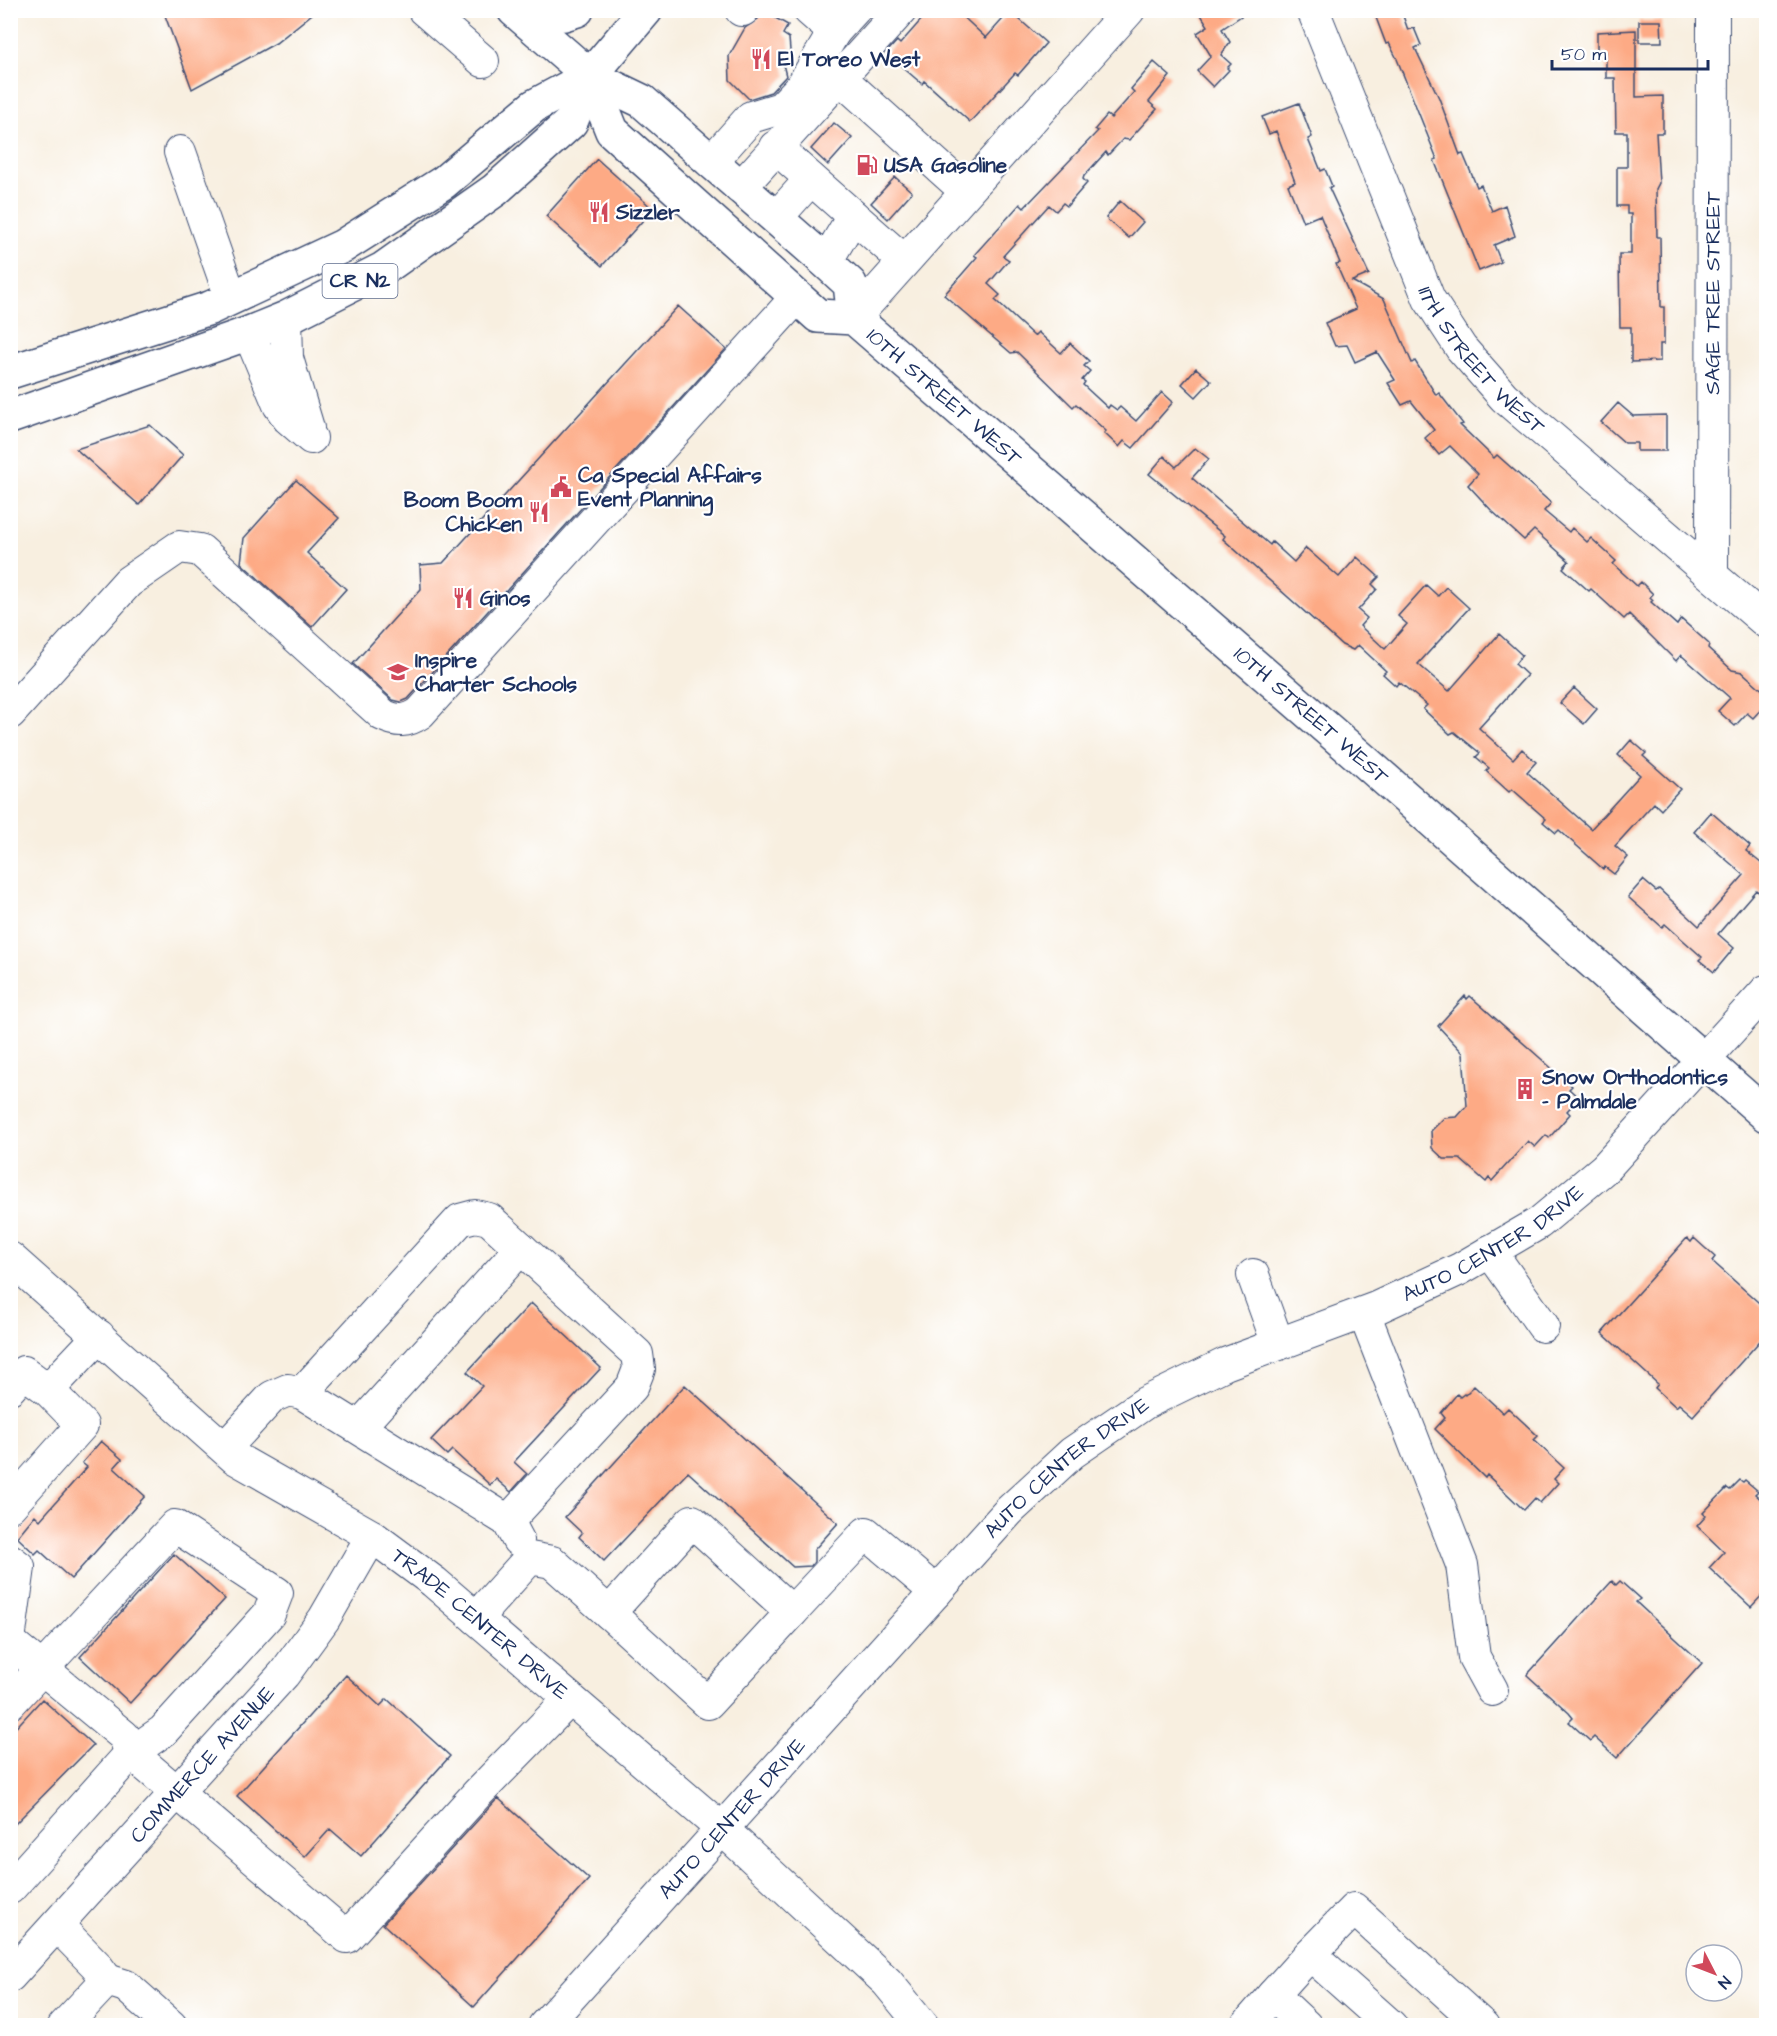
<svg xmlns="http://www.w3.org/2000/svg" width="1777" height="2036" viewBox="0 0 1777 2036" font-family="'Architects Daughter',sans-serif">
<rect width="100%" height="100%" fill="#fff"/>
<filter id="ink" filterUnits="userSpaceOnUse"><feTurbulence type="fractalNoise" baseFrequency=".0167" numOctaves="2"/><feDisplacementMap in="SourceGraphic" scale="12" xChannelSelector="R" yChannelSelector="G"/><feConvolveMatrix kernelMatrix="1 2 1 2 8 2 1 2 1" color-interpolation-filters="sRGB"/></filter>
<filter id="wash" filterUnits="userSpaceOnUse"><feTurbulence type="fractalNoise" baseFrequency=".008" numOctaves="4" result="noise"/><feDisplacementMap in="SourceGraphic" scale="24" xChannelSelector="R" yChannelSelector="G"/><feGaussianBlur stdDeviation="1.35" result="paint"/><feColorMatrix in="noise" values="0 0 0 0 0 0 0 0 0 0 0 0 0 0 0 0 0 1.4 0 .05"/><feComposite in="paint" operator="in"/></filter>
<g filter="url(#wash)">
<rect width="100%" height="100%" fill="#f8efe0"/>
<g id="blocks">
<path fill="#fdaa85" d="M163 10H317L276 43 192 89Z
M761 10 788 25 783 34 789 38 791 63 783 64 786 76 771 92 749 99 730 80 729 56 745 28 758 19Z
M930 10H956L986 38 1010 11 1046 43 1018 75 1015 73 970 122 924 81 922 84 886 53 897 41 900 44Z
M1198 10H1250L1222 29 1230 42 1221 55 1231 64 1227 68 1229 70 1213 87 1197 71 1211 56 1197 33 1208 26Z
M1387 10H1401L1408 30 1414 28 1421 45 1415 48 1439 98 1460 155 1463 154 1477 187 1481 185 1492 211 1505 205 1515 236 1494 245 1501 262 1479 271 1434 160 1437 159 1397 59 1389 43 1386 44 1375 15Z
M1639 21H1661L1662 42H1639Z
M1636 30V97L1663 96V133H1656L1659 183 1656 189 1657 237H1660L1661 307H1664V344H1660V361L1631 362V327H1620L1619 254H1631V214H1627V206H1617V167H1627V132H1616L1615 78H1606V52L1597 53V32Z
M1154 62 1170 76 1149 102 1157 109 1129 140 1123 139 1108 155 1106 152 1084 176 1083 179 1087 183 1067 206 1063 203 1056 211 1049 205 1003 256 1009 260 988 284 1000 295 995 300 1034 336 1038 332 1061 353 1070 343 1089 361 1084 366 1090 371 1082 380 1085 382 1083 385 1108 408 1110 405 1117 410 1120 407 1136 421 1162 392 1173 402 1133 448 1124 441 1119 447 1104 433 1106 431 1076 404 1073 407 1017 352 1011 353 944 295 977 257 974 255 1020 204 1024 208 1098 131 1095 129 1107 115 1111 118 1134 92 1131 89Z
M1299 103 1312 137 1308 139 1321 171 1325 169 1332 186 1329 188 1369 274 1352 281 1384 299 1412 363 1415 361 1436 395 1439 393 1463 424 1460 425 1494 458 1497 455 1551 503 1544 511 1569 532 1572 528 1587 542 1591 538 1616 561 1613 564 1637 586 1641 582 1653 594 1650 597 1653 600 1651 602 1677 625 1681 619 1709 644 1708 648 1732 670 1742 672 1767 694V703L1753 718 1747 713 1735 726 1718 711 1730 698 1681 655 1676 661 1629 614 1624 619 1591 589 1589 591 1563 568 1569 561 1534 530 1524 540 1492 511 1468 485 1478 474 1450 446 1439 455 1425 438 1434 430 1411 401 1402 405 1388 383 1395 380 1377 352 1355 362 1347 345 1335 346 1325 323 1356 309 1336 264 1340 263 1320 215 1303 222 1288 185 1295 182 1276 131 1269 134 1262 117Z
M834 123 852 138 828 165 811 149Z
M597 159 653 209 602 266 546 216Z
M895 177 912 192 888 219 871 203Z
M1120 201 1143 222 1129 238 1106 218Z
M678 306 726 349 408 699 401 702 393 700 353 664 421 589 420 565 443 563Z
M1196 368 1211 381 1196 397 1182 384Z
M1618 403 1633 416 1666 415V451H1637V443H1625L1601 422Z
M150 425 183 455 139 505 76 449Z
M1195 448 1209 459 1192 478 1270 545 1272 542 1294 562 1306 548 1339 577 1357 557 1379 577 1372 584 1377 589 1358 610 1367 618 1360 626 1385 649 1407 624 1398 616 1426 585 1438 596 1446 587 1469 608 1418 664 1449 691 1499 634 1522 655 1515 664 1527 675 1479 728 1513 759 1522 749 1536 762 1527 772 1591 829 1640 775 1618 755 1631 740 1646 753 1643 756 1680 789 1661 810 1654 803 1615 846 1628 857 1614 874 1605 867 1603 869 1559 830 1556 833 1543 822 1546 819 1512 789 1509 792 1486 771 1489 768 1476 757 1480 753 1454 732 1450 734 1423 709 1427 705 1399 682 1396 686 1383 674 1386 671 1358 645 1353 650 1342 645 1223 539 1225 536 1149 474 1164 456 1176 467Z
M296 480 339 518 307 553 346 589 312 627 241 563 244 538Z
M1574 688 1597 709 1584 724 1560 703Z
M1711 812 1750 846 1746 851 1767 868V899L1756 890 1718 934 1734 948 1714 972 1699 960 1702 957 1665 924 1662 927 1628 897 1643 880 1656 891 1659 889 1699 926 1744 875 1694 832Z
M1465 996 1467 999 1470 996 1548 1065 1572 1086 1569 1089 1579 1098 1567 1111 1570 1114 1549 1138 1546 1135 1535 1147 1528 1141 1492 1181 1489 1178 1486 1182 1460 1159H1444L1432 1148 1431 1131 1444 1118 1457 1117 1467 1106 1463 1053 1438 1026Z
M1687 1238 1691 1242 1694 1238 1715 1257 1712 1261 1767 1310V1333L1693 1416 1679 1404 1676 1407 1655 1388 1658 1384 1602 1333Z
M531 1303 601 1368 514 1462 527 1474 511 1492 496 1479 490 1485 452 1450 447 1455 431 1440 482 1386 467 1372Z
M685 1385 838 1523 814 1550V1562L811 1566 793 1567 688 1472 604 1561 579 1537 582 1533 565 1517Z
M1474 1386 1503 1413 1508 1408 1538 1436 1534 1440 1564 1468 1554 1479 1558 1483 1540 1503 1535 1498 1524 1510 1487 1475 1485 1478 1435 1429 1445 1418 1441 1413 1457 1394 1460 1397 1464 1394 1465 1395Z
M101 1441 122 1459 114 1468 145 1496 71 1579 39 1550 35 1554 17 1537 35 1515 40 1520 87 1467 82 1463Z
M1740 1480 1743 1482 1745 1480 1758 1491 1755 1494 1767 1505V1590L1751 1607 1709 1568 1724 1552 1697 1526 1706 1516 1703 1513 1727 1488 1730 1490Z
M174 1554 225 1599 130 1703 80 1657Z
M1612 1581 1616 1585 1620 1581 1640 1599 1636 1602 1702 1663 1617 1758 1594 1737 1590 1741 1569 1722 1573 1718 1569 1713 1527 1675Z
M346 1675 380 1706 387 1699 450 1756 361 1856 330 1829 305 1857 237 1796Z
M42 1699 93 1745 10 1829V1734Z
M498 1798 589 1879 474 2007 383 1924Z"/>
</g>
</g>
<g filter="url(#ink)">
<use href="#blocks" fill-opacity="0" stroke="#3c4c72" stroke-width="1.5"/>
<g fill="none" stroke-linecap="round" stroke-linejoin="round">
<defs>
<g id="minor">
<path d="M424 10 483 61"/>
<path d="M741 10H743"/>
<path d="M809 10 834 32 854 10"/>
<path id="s1" d="M1313 10 1429 299 1461 348 1504 397 1766 622"/>
<path d="M839 77 966 191"/>
<path d="M775 147 903 260"/>
<path d="M180 152 231 298"/>
<path d="M711 162 751 117 781 108 802 86 834 32"/>
<path d="M740 188 901 10"/>
<path d="M776 218 811 179"/>
<path d="M826 262 853 216"/>
<path d="M286 318 287 358 308 428"/>
<path d="M854 318 1129 10"/>
<path d="M249 333 279 405 288 418 311 438"/>
<path id="s2" d="M1712 573 1713 10"/>
<path d="M10 713 128 582 179 547 200 550 383 715C397 722 407 722 420 713L797 297"/>
<path d="M1490 1251 1543 1326"/>
<path id="s3" d="M10 1258 235 1458 372 1536 434 1582 722 1829 887 1982 923 2026"/>
<path d="M1253 1275 1278 1344"/>
<path d="M1364 1313 1462 1565 1474 1657 1492 1690"/>
<path d="M10 1388 24 1372 48 1390 82 1425 10 1506"/>
<path d="M48 1390 99 1336"/>
<path d="M302 1393 460 1220 475 1216 489 1219 637 1354 639 1369 632 1387 508 1521"/>
<path d="M359 1427 521 1248"/>
<path d="M225 1448 272 1397 288 1390 302 1393 508 1521 518 1540"/>
<path d="M10 1560 19 1567 10 1633"/>
<path d="M609 1613 708 1703 792 1612"/>
<path d="M476 1618 530 1558 552 1562 609 1613 692 1521 792 1612 866 1533 936 1592"/>
<path d="M10 1642 124 1736 131 1753 163 1731 269 1614 277 1593 175 1526 10 1703"/>
<path d="M10 1888 131 1753 347 1937 477 1794 570 1699"/>
<path d="M57 1925 96 1965 107 1980"/>
<path id="s4" d="M10 1976 284 1674 324 1619 372 1536"/>
<path d="M1273 1995 1310 1954"/>
<path d="M64 2026 107 1980 126 1986 171 2026"/>
<path id="s5" d="M544 2026 1009 1511 1072 1453 1145 1403 1225 1364 1376 1308 1460 1269 1539 1223 1605 1168 1766 991"/>
<path d="M1246 2026 1273 1995 1306 2026"/>
<path d="M1391 2026 1310 1954 1354 1909 1483 2026"/>
</g>
<g id="major">
<path d="M514 10 590 76 642 101 826 262 850 284 854 318"/>
<path d="M560 10 564 14 577 10"/>
<path id="s6" d="M590 76 612 131 818 316 854 318 1361 758 1766 1115"/>
<path d="M10 372 210 308 343 246 444 182 534 106 590 76"/>
<path d="M10 417 249 333 286 318 383 269 495 190 571 122 590 76 646 10"/>
</g>
</defs>
<use href="#minor" stroke="#3c4c72" stroke-width="34"/>
<use href="#major" stroke="#3c4c72" stroke-width="36"/>
<use href="#minor" stroke="#fff" stroke-width="32"/>
<use href="#major" stroke="#fff" stroke-width="33"/>
</g>
</g>
<defs>
<symbol id="restaurant-bare" viewBox="-9 -9 18 18"><path d="M-5-6h1v4h1v-4h1v4h1v-4h1v5L-1.5 .5V6h-2V.5L-5-1ZM5-6V6H3V1.5H1.5Q1.5-4 5-6Z" fill="#d1495b" stroke="#fff" stroke-width="2.5" paint-order="stroke"/></symbol>
<symbol id="fuel-bare" viewBox="-9 -9 18 18"><path d="M-5.5-6h7V0h2V4h1.3V-2.5L3-4.5l.8-.8L6-3V5H2.5V1h-1V6h-7ZM-4.2-4.7v3.2H.2V-4.7Z" fill="#d1495b" stroke="#fff" stroke-width="2.5" paint-order="stroke"/></symbol>
<symbol id="civic-bare" viewBox="-9 -9 18 18"><path d="M-.6-6.5H3V-4.5H.6V-3L4-1V1h2V6H-6V1h2V-1L-.6-3ZM-1.2 2.5V6h2.4V2.5Z" fill="#d1495b" stroke="#fff" stroke-width="2.5" paint-order="stroke"/></symbol>
<symbol id="school-bare" viewBox="-9 -9 18 18"><path d="M0-5L7-2L0 1L-7-2ZM-4 1L0 2.5L4 1V4Q0 6-4 4Z" fill="#d1495b" stroke="#fff" stroke-width="2.5" paint-order="stroke"/></symbol>
<symbol id="building-bare" viewBox="-9 -9 18 18"><path d="M-4-6H4V6H1V3H-1V6H-4ZM-2.5-4.3h1.7v1.8h-1.7ZM.8-4.3h1.7v1.8H.8ZM-2.5-1h1.7V.8h-1.7ZM.8-1h1.7V.8H.8Z" fill="#d1495b" stroke="#fff" stroke-width="2.5" paint-order="stroke"/></symbol>
</defs>
<g fill-rule="evenodd">
<use href="#restaurant-bare" x="746" y="44" width="30" height="30"/>
<use href="#fuel-bare" x="852" y="150" width="30" height="30"/>
<use href="#restaurant-bare" x="584" y="197" width="30" height="30"/>
<use href="#civic-bare" x="546" y="472" width="30" height="30"/>
<use href="#restaurant-bare" x="524" y="497" width="30" height="30"/>
<use href="#restaurant-bare" x="448" y="583" width="30" height="30"/>
<use href="#school-bare" x="383" y="657" width="30" height="30"/>
<use href="#building-bare" x="1510" y="1074" width="30" height="30"/>
</g>
<g text-anchor="middle" dominant-baseline="central" stroke-width="4.5" stroke-linejoin="round" paint-order="stroke">
<rect fill="#fff" stroke="#5f6d8e" stroke-width="1.5" x="322.5" y="264" width="75" height="34" rx="4.5"/>
<g font-size="20" font-weight="bold" fill="#1b2f5e">
<text x="360" y="281">CR N2</text>
</g>
<g font-size="21" font-weight="bold" fill="#1b2f5e" stroke="#fff" text-anchor="start">
<text x="778" y="59">El Toreo West</text>
<text x="884" y="165">USA Gasoline</text>
<text x="616" y="212">Sizzler</text>
<text x="578" y="475">Ca Special Affairs<tspan x="578" dy="24">Event Planning</tspan></text>
<text x="522" y="500" text-anchor="end">Boom Boom<tspan x="522" dy="24">Chicken</tspan></text>
<text x="480" y="598">Ginos</text>
<text x="415" y="660">Inspire<tspan x="415" dy="24">Charter Schools</tspan></text>
<text x="1542" y="1077">Snow Orthodontics<tspan x="1542" dy="24">- Palmdale</tspan></text>
</g>
<g font-size="21" fill="#1b2f5e" stroke="#fff">
<text stroke="none"><textPath href="#s2" startOffset="280">SAGE TREE STREET</textPath></text>
<text stroke="none"><textPath href="#s1" startOffset="392">11TH STREET WEST</textPath></text>
<text stroke="none"><textPath href="#s6" startOffset="492">10TH STREET WEST</textPath></text>
<text stroke="none"><textPath href="#s6" startOffset="978">10TH STREET WEST</textPath></text>
<text stroke="none"><textPath href="#s5" startOffset="1252">AUTO CENTER DRIVE</textPath></text>
<text stroke="none"><textPath href="#s5" startOffset="766">AUTO CENTER DRIVE</textPath></text>
<text stroke="none"><textPath href="#s3" startOffset="598">TRADE CENTER DRIVE</textPath></text>
<text stroke="none"><textPath href="#s4" startOffset="286">COMMERCE AVENUE</textPath></text>
<text stroke="none"><textPath href="#s5" startOffset="280">AUTO CENTER DRIVE</textPath></text>
</g>
</g>
<rect width="1777" height="2036" fill="none" stroke="#fff" stroke-width="36"/>
<g transform="translate(1714 1973) rotate(132)"><circle r="28" fill="#ffffff" stroke="#a4acbf" stroke-width="1.5"/>
<path d="M0-4.5L10 22L0 15L-10 22Z" fill="#d1495b"/>
<text y="-9" font-size="16" font-weight="bold" text-anchor="middle" fill="#1b2f5e">N</text>
</g>
<path d="M1552 60v9h156v-9" fill="none" stroke="#1b2f5e" stroke-width="3"/>
<text x="1561" y="60" font-size="18" fill="#1b2f5e" stroke="#ffffff" stroke-width="4.5" paint-order="stroke">50 m</text>
</svg>
